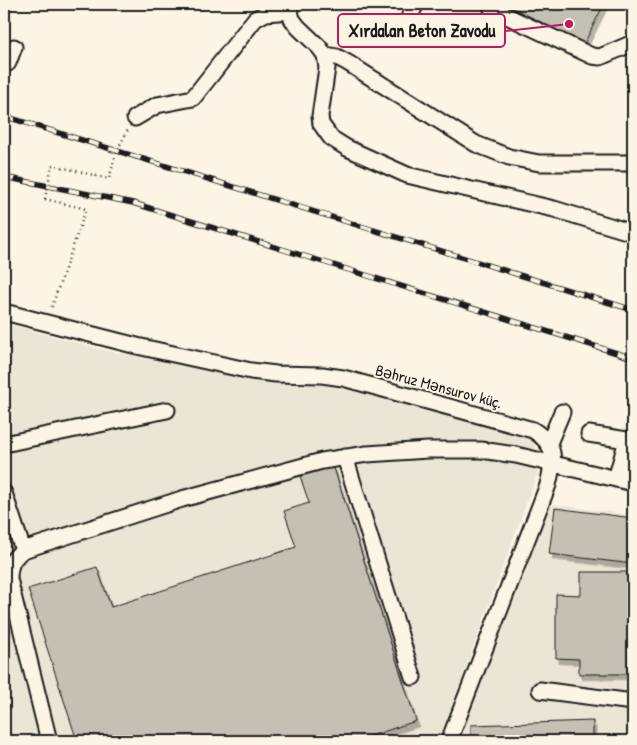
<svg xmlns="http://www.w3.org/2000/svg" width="637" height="745" viewBox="0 0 637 745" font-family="'Patrick Hand',sans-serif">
<defs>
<filter id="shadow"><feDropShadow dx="3" dy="5.5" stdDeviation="0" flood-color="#0004"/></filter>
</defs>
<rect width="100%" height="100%" fill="#fcf5e5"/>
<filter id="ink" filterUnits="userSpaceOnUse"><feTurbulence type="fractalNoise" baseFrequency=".02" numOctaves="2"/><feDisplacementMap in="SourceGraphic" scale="10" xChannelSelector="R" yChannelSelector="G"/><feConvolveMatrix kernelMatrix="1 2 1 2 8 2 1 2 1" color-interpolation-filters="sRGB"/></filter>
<g filter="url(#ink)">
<path fill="#ebe5d6" d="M4 323 104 350 270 383 335 384 534 439 539 469 439 741H4Z
M549 504 633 515V741H459Z"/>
<path fill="#c4c0b3" stroke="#1c1c1c" filter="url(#shadow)" d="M505 4H604L584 44Z
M333 465 416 721 355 741H77L28 589 97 567 111 607 296 547 284 511 309 503 300 476Z
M555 508 633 518V564L549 554Z
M581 572H633V674H579V659L556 658V594L581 595Z
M593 721V741H471V725Z"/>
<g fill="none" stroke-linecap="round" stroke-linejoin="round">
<defs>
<path id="minor" d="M290 4V11L292 19 298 27 319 47 325 55 327 68 320 116 321 124 331 138 347 148 407 175 554 209 633 233
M492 9 592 56 600 57 633 43
M402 31 416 4
M325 55 337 57 348 63 476 144 509 157 539 163H633
M4 65 8 63 14 47
M135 118 157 105 193 98 255 19 266 13 290 11
M4 312 137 346 251 371 276 374 322 375 343 378 533 430C558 446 554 459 548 485L449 741
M589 434 633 441
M549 443 562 412
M4 444 167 410
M345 457 413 677
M616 479 627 440
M4 493 23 550
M540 690 633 702
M49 741 9 579C9 565 12 559 23 550L182 499 322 461 367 454 428 450H481L516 455 633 483"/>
</defs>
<use href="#minor" stroke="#1c1c1c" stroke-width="19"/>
<path stroke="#1c1c1c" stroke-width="2.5" stroke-dasharray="1 4" stroke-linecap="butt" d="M52 165 109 179 117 150 128 130
M45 199 86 209 51 309"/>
<use href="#minor" stroke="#fcf5e5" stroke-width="15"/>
<defs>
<path id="rail" d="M4 116 633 310
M4 177 133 203 633 358"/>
</defs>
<use href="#rail" stroke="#1c1c1c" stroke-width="5.5"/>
<use href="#rail" stroke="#fcf5e5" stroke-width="4" stroke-dasharray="11" stroke-linecap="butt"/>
<path stroke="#1c1c1c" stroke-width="2.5" stroke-dasharray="1 4" stroke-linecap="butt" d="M45 199 52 165"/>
</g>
</g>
<g text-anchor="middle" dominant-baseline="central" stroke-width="4" stroke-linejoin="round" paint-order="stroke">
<g font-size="16" fill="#1c1c1c" stroke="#fcf5e5">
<text transform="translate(439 386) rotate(15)">Bəhruz Mənsurov küç.</text>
</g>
</g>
<path fill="none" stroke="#c2185b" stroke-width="2" d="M569 24L505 31"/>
<circle fill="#c2185b" stroke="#fcf5e5" stroke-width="2" cx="569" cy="24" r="5"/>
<rect fill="#fcf5e5" stroke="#c2185b" stroke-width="2" x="338" y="14" width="167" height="33" rx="5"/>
<g font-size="18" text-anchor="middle" font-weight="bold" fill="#1c1c1c">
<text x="422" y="37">Xırdalan Beton Zavodu</text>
</g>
<rect width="637" height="745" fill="none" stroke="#fcf5e5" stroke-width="20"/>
<rect x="10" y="10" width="617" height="725" fill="none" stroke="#1c1c1c" stroke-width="2" filter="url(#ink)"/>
</svg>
